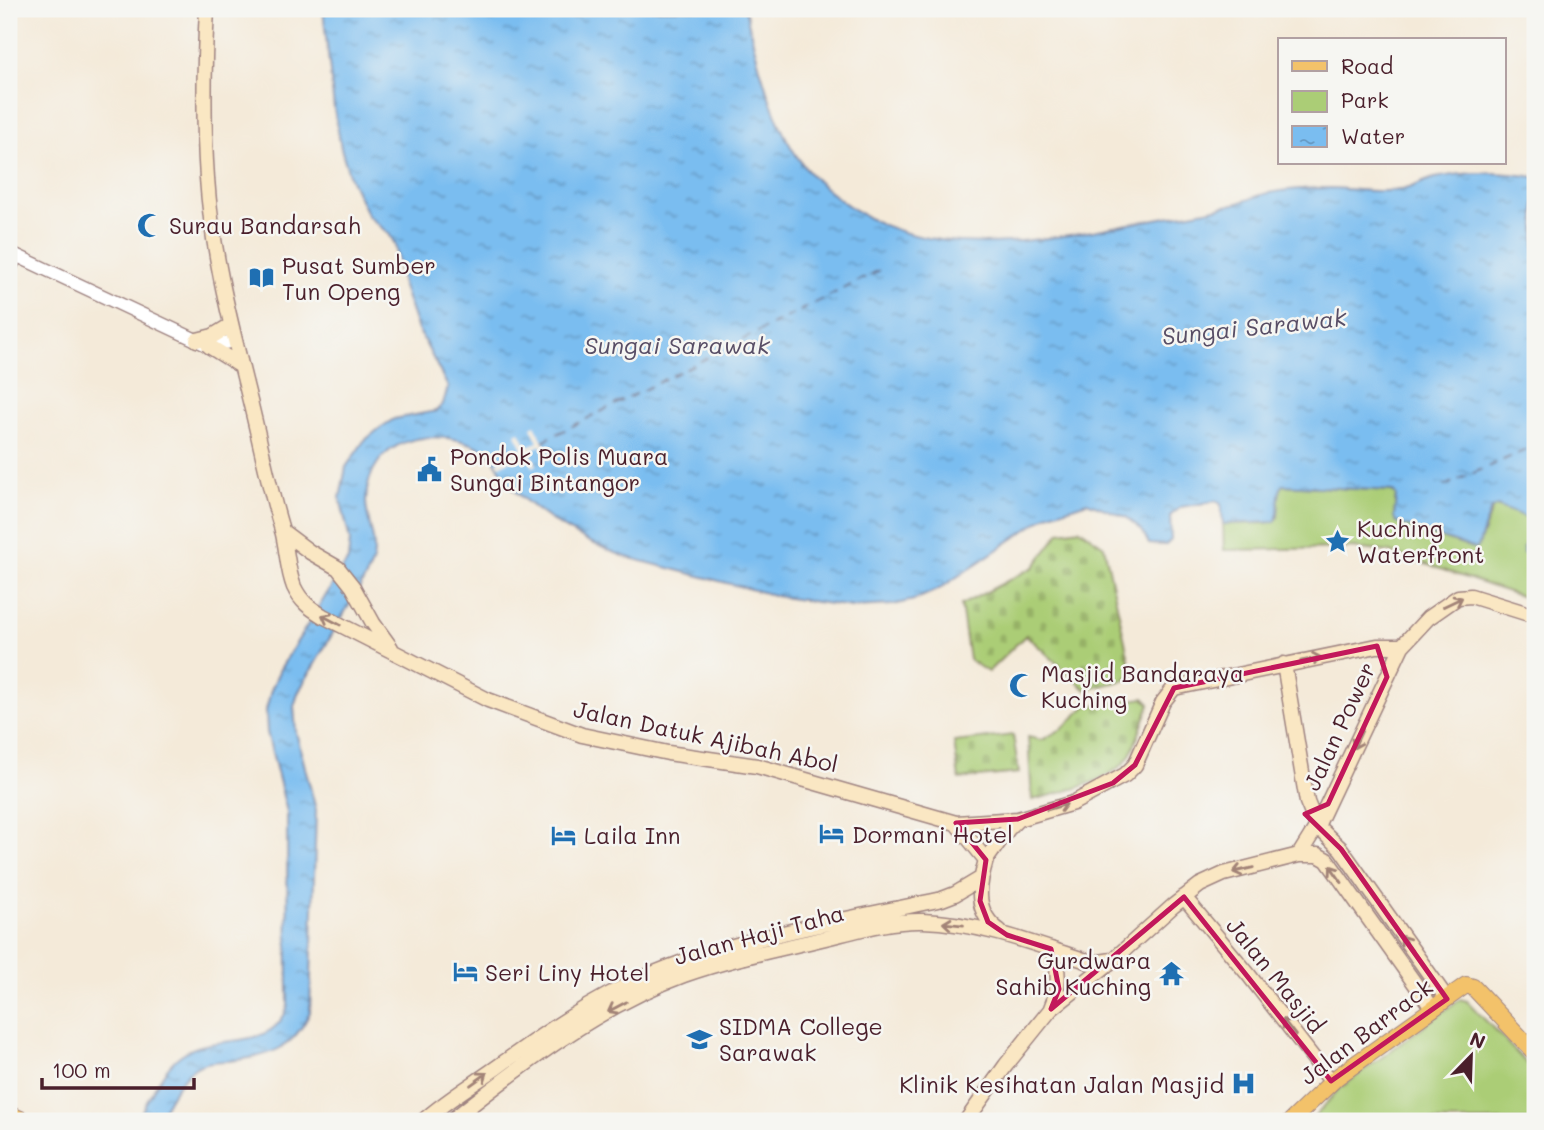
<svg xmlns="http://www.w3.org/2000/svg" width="1544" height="1130" viewBox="0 0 1544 1130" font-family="Mali,sans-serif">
<defs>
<pattern id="cemetery-stones" width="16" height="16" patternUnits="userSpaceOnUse" patternTransform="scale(1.75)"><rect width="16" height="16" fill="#abcd76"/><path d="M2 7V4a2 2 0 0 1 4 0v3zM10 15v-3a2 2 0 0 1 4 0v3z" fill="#95b066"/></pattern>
<pattern id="water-ripples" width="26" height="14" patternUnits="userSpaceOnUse" patternTransform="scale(1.75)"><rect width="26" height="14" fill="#7abdf0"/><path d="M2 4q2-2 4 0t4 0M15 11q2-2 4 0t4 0" fill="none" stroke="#6699c3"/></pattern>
</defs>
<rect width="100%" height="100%" fill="#f6f6f2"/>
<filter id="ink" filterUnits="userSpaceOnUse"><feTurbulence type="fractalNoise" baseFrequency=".0143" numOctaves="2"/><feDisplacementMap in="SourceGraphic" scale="14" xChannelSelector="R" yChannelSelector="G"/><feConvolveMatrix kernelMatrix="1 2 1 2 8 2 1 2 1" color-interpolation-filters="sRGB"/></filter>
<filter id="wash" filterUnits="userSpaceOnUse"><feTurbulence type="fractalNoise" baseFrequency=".00686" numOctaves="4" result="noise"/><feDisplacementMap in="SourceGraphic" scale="28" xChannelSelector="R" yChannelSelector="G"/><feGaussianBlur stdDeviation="1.57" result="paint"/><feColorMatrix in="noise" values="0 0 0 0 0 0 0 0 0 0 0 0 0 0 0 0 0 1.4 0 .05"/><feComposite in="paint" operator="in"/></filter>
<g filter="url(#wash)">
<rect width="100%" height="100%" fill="#f4ead9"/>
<path fill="url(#cemetery-stones)" stroke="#7a7650" stroke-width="2" d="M1080 529 1104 546 1133 678 1086 690 1026 635 988 672 969 660 961 605 1034 567 1060 532Z
M1144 698 1150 704C1143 721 1138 739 1130 755 1117 780 1058 794 1032 800L1028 737 1042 740 1062 729 1086 706Z
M1013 735 1019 773 959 779 954 742Z"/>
<path fill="#abcd76" stroke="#7a7650" stroke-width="2" d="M1283 485 1392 491 1396 495 1394 518 1428 534 1475 549 1478 547 1493 507 1497 506 1534 520 1524 553 1535 557V601L1390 552 1352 548 1224 550 1223 524 1267 523 1278 518 1279 490Z
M1460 999 1467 1001 1535 1072V1121H1311L1338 1090Z"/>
<path fill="url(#water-ripples)" stroke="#626e8e" stroke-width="2" d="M323 9H745C756 55 772 124 801 162 811 177 825 188 839 199 923 265 1037 242 1134 223 1169 216 1204 212 1238 203 1248 200 1258 195 1269 193 1289 189 1311 188 1332 188 1354 189 1378 193 1400 190 1413 188 1423 181 1435 178 1467 171 1503 172 1535 177V557L1523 553V550L1534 520 1497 506 1491 509 1478 547 1475 549 1397 523 1394 518 1396 495 1392 491 1283 485C1275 495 1282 511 1275 522L1223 524 1221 504 1216 501 1181 507 1170 516 1171 540 1166 545 1149 544 1142 530 1126 517 1087 502 1048 515 939 589 914 600 892 605 852 607 781 597 626 557C585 542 544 520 513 489 501 478 498 456 481 448 432 425 368 437 366 501 366 523 379 541 372 564 366 580 355 595 346 610 330 638 314 665 298 693L294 707 296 732 316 810 310 1012C294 1047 274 1055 237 1060 225 1062 211 1060 200 1065 183 1072 164 1105 159 1121H139C141 1108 149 1098 155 1087 163 1074 171 1061 184 1053 218 1032 272 1054 288 1006L287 812 267 732 266 710 271 690 280 669 348 560 350 540 340 498 346 467 364 441 380 428 394 419 436 411 443 404 448 387 417 327 402 284 395 244 389 234 368 216 350 178 341 148 334 108Z"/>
<path fill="#f4ead9" d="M535 425 552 459 548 460 540 445 530 451 537 465 533 467 526 453 499 466 497 462 523 448 516 434 520 432 527 446 538 442 531 427Z"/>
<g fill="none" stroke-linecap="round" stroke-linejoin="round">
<path stroke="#584e66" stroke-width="2" stroke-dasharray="9 7" stroke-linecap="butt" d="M543 441 882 269
M1444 486 1535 446"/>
</g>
</g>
<g filter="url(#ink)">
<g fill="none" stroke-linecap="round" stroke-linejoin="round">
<defs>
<path id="tertiary" d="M9 252 209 346 234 341
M9 271 16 256"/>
<path id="secondary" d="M207 9C204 65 203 121 207 178 212 254 232 328 250 401 261 445 269 488 282 530 287 548 287 570 294 587 301 602 310 608 323 616L488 700 582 735 668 753 757 766 956 823 1018 819
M197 340 213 336 231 325
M209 346 241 366
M282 531 310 552 338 568 353 587 373 623 391 648
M1284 664 1307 802 1317 826 1341 849 1447 999
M956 823 986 860C978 887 974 913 1000 931
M1299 855H1318L1327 860 1433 1009
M986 860 1008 829 1018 819 1073 803 1125 775 1135 765 1163 702 1174 688 1377 646H1402
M1184 897 1248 974 1331 1081
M1051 949C1060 970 1060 987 1051 1008
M423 1121C445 1101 472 1085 496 1068 543 1034 592 1000 645 977 736 937 846 920 942 899L955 894 980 879
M451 1121C522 1065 598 1006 684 975 726 960 770 951 813 941 849 933 886 920 923 921 982 923 1037 945 1093 963L1112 960
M966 1121 1006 1065 1051 1009 1113 960 1173 906 1200 885 1224 874 1299 855 1317 826 1402 646 1428 618 1458 597 1471 596 1535 616"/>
<path id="primary" d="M9 1114 25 1121
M1291 1121 1337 1077 1466 985 1473 987 1535 1053"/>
</defs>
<use href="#tertiary" stroke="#9f8482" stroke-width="15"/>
<use href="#secondary" stroke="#9f8482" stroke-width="17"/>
<use href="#primary" stroke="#9f8482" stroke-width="18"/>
<use href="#tertiary" stroke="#fff" stroke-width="12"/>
<use href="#secondary" stroke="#fae7c3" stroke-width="14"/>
<use href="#primary" stroke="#f3c26a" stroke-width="16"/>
</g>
<defs><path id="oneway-shaft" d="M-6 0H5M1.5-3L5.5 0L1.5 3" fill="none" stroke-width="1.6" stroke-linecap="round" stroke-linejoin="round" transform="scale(1.75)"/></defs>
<g stroke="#a28377">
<use href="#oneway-shaft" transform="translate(1453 602) rotate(-26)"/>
<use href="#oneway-shaft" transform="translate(331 620) rotate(-152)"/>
<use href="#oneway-shaft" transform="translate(1311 659) rotate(-11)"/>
<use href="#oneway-shaft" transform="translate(1358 739) rotate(115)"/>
<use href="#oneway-shaft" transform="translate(1057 807) rotate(-16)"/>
<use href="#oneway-shaft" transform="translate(1243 870) rotate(167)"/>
<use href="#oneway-shaft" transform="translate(1336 874) rotate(-125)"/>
<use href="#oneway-shaft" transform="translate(953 924) rotate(-174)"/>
<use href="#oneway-shaft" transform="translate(1407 944) rotate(-126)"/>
<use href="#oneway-shaft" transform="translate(617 1007) rotate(152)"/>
<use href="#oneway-shaft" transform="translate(1289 1027) rotate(-128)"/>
<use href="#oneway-shaft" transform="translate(479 1079) rotate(-36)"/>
</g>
</g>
<path fill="none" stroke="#c2185b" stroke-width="5" stroke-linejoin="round" d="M1377 646 1387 677 1328 804 1305 814 1341 849 1447 999 1331 1081 1184 897 1051 1009 1059 989 1051 949 1007 935 988 922 980 901 986 860 956 823 1018 819 1113 783 1135 765 1174 688Z"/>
<defs>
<symbol id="mosque-bare" viewBox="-9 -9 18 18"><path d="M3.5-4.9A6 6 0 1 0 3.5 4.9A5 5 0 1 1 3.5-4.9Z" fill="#1f6fb2" stroke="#f6f6f2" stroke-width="2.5" paint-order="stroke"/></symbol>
<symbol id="library-bare" viewBox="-9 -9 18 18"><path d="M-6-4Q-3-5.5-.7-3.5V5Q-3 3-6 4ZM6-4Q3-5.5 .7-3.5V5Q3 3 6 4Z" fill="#1f6fb2" stroke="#f6f6f2" stroke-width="2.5" paint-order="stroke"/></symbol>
<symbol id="civic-bare" viewBox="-9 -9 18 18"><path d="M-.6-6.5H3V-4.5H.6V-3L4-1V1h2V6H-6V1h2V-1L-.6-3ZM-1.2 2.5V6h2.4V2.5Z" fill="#1f6fb2" stroke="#f6f6f2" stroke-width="2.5" paint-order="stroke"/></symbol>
<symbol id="sight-bare" viewBox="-9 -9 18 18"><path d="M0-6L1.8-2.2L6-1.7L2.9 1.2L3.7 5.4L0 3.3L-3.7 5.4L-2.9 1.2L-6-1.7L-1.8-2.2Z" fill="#1f6fb2" stroke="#f6f6f2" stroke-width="2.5" paint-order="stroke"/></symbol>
<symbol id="hotel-bare" viewBox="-9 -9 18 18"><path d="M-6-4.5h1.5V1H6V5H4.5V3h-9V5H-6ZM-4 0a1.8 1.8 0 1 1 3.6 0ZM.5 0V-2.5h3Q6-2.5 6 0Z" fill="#1f6fb2" stroke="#f6f6f2" stroke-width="2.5" paint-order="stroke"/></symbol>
<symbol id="temple-bare" viewBox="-9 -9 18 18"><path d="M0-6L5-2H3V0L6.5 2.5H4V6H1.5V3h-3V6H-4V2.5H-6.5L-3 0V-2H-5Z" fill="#1f6fb2" stroke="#f6f6f2" stroke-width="2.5" paint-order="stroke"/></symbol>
<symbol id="university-bare" viewBox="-9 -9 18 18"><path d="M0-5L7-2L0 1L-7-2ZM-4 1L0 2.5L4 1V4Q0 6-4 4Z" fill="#1f6fb2" stroke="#f6f6f2" stroke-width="2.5" paint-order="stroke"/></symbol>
<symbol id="hospital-bare" viewBox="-9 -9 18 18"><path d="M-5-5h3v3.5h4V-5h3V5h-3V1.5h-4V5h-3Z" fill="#1f6fb2" stroke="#f6f6f2" stroke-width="2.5" paint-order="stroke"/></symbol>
</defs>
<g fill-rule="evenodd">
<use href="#mosque-bare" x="132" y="208" width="35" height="35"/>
<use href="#library-bare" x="244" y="260" width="35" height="35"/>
<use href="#civic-bare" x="412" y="452" width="35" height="35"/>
<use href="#sight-bare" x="1320" y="524" width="35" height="35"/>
<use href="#mosque-bare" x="1004" y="668" width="35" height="35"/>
<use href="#hotel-bare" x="814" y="816" width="35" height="35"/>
<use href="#hotel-bare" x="546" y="818" width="35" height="35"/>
<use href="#hotel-bare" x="448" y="954" width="35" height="35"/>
<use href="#temple-bare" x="1154" y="956" width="35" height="35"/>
<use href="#university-bare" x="682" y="1022" width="35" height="35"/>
<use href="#hospital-bare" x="1226" y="1066" width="35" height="35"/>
</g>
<g text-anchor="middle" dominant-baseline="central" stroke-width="5" stroke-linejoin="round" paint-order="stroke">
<g font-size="23" fill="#4a1f2b" stroke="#f6f6f2" text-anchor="start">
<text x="169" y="225">Surau Bandarsah</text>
<text x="282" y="265">Pusat Sumber<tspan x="282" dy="26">Tun Openg</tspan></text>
<text x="450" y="456">Pondok Polis Muara<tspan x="450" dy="26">Sungai Bintangor</tspan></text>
<text x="1357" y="528">Kuching<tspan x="1357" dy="26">Waterfront</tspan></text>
<text x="1041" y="673">Masjid Bandaraya<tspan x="1041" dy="26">Kuching</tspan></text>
<text x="852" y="834">Dormani Hotel</text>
<text x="584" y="835">Laila Inn</text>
<text x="1151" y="960" text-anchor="end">Gurdwara<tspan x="1151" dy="26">Sahib Kuching</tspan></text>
<text x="485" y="972">Seri Liny Hotel</text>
<text x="719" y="1026">SIDMA College<tspan x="719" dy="26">Sarawak</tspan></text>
<text x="1224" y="1084" text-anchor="end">Klinik Kesihatan Jalan Masjid</text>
</g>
<g font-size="23" fill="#4a1f2b" stroke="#f6f6f2">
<text transform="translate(1339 726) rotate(-65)">Jalan Power</text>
<text transform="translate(706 736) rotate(12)">Jalan Datuk Ajibah Abol</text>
<text transform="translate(759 934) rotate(-15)">Jalan Haji Taha</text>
<text transform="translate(1276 975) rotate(51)">Jalan Masjid</text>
<text transform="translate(1366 1031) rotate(-37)">Jalan Barrack</text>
</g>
<g font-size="24" font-style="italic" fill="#584e66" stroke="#f6f6f2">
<text transform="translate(1254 326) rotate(-6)">Sungai Sarawak</text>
<text x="677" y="344">Sungai Sarawak</text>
</g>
</g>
<rect width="1544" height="1130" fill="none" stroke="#f6f6f2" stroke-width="35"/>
<rect x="1278" y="38" width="228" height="126" fill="#f6f6f2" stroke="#b1a0a2" stroke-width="2"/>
<rect x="1292" y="61" width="35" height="10" fill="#f3c26a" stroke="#b1a0a2" stroke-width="2"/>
<text x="1341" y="74" font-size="21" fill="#4a1f2b">Road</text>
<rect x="1292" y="91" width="35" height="21" fill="#abcd76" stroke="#b1a0a2" stroke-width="2"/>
<text x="1341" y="108" font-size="21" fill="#4a1f2b">Park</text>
<rect x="1292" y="126" width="35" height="21" fill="url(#water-ripples)" stroke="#b1a0a2" stroke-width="2"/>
<text x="1341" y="144" font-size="21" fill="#4a1f2b">Water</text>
<g transform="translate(1471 1056) rotate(23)" stroke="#f6f6f2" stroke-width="5" paint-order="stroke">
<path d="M0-5L12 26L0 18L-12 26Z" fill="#4a1f2b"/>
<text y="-10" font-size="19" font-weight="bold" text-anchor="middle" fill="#4a1f2b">N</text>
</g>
<path d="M42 1078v10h152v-10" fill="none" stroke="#4a1f2b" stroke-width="3.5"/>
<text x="52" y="1078" font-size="21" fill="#4a1f2b" stroke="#f6f6f2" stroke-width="5" paint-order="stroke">100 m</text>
</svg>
